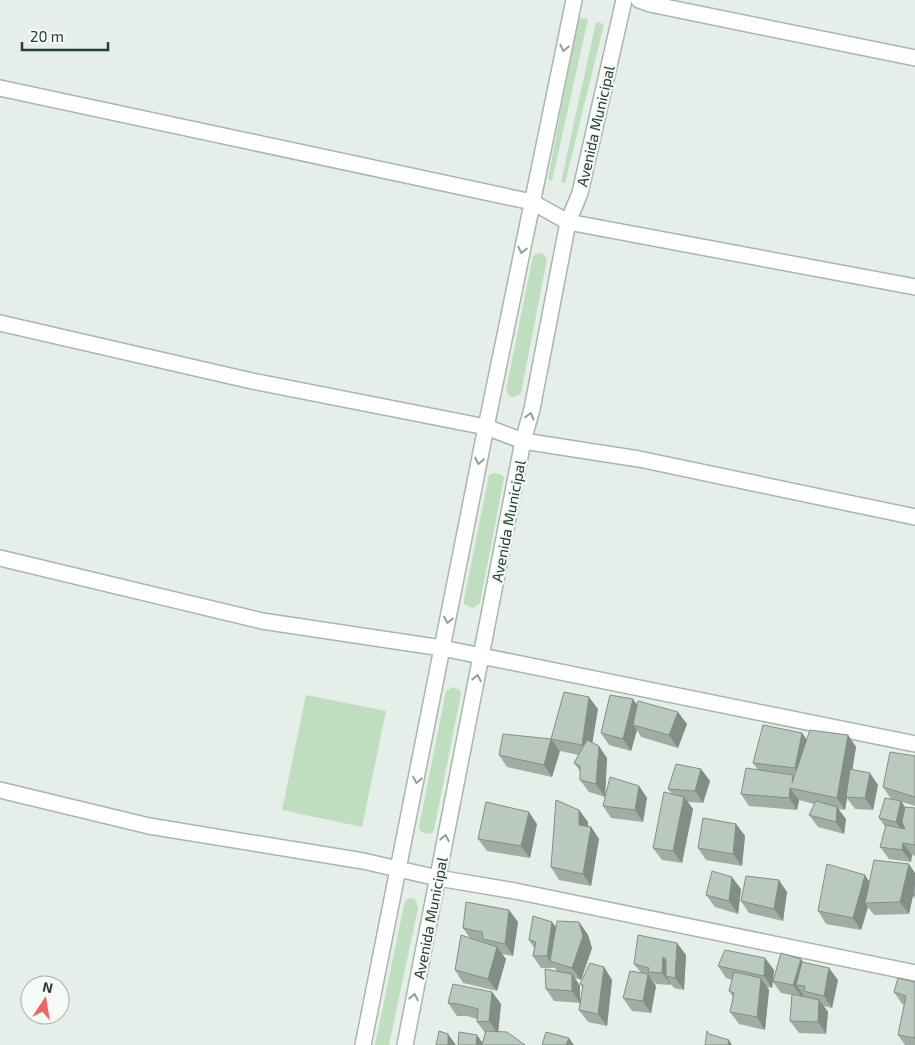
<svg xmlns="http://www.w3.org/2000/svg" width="915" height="1045" viewBox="0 0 915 1045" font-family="'Exo 2',sans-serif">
<rect width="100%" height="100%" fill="#e5eee8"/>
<path fill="#bedebf" d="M578 18 588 19 552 181 548 179Z
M596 22 604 24 565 183 561 182Z
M538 253 543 254 547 259 521 393 514 397 509 396 506 390 533 256Z
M495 473 502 475 504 478 480 603 473 608 464 604V599L489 475Z
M453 687 460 690 461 694 434 830 431 834 424 833 420 831 419 827 446 691Z
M306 695 386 711 362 827 282 810Z
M410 898 415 899 418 908 389 1045H375L404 905 406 900Z"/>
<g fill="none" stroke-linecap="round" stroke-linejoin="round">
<defs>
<path id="minor" d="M639 0 650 4 915 58
M0 88 532 202 568 222 915 287
M0 323 252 381 486 427 523 441 639 459 915 517
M0 558 262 621 442 648 915 744
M0 790 149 826 363 861 438 878 515 891 915 973
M363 1045 486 427 574 0
M405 1045 523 441 532 409 568 222 580 193 624 0"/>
</defs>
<use href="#minor" stroke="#a7b6ae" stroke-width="18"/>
<use href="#minor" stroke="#fff" stroke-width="15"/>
</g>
<path fill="#a0ada5" d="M637 705 687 724 678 748 641 737 637 730 631 751 609 745 601 733Z
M598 709 592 742 607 758 605 797 589 792 580 780V771L574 763 579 755 560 751 552 777 507 767 499 755 551 739Z
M802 733 807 740 848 735 856 747 852 769 878 785 873 810 855 809 847 798 845 810 838 809 846 819 844 834 818 827 809 815 814 804 799 800 797 810 749 806 741 794 758 770 753 763Z
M915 756V806L902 802 905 808H915V856L912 855 911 862 889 859 880 847 886 828 879 818 891 799 883 787Z
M701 769 710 781 703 803 688 802 693 809 682 863 662 860 653 848 672 794 668 789Z
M639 786 647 798 643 822 611 818 603 806Z
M579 810 588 822V826L591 827 599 839 591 886 559 880 551 867Z
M537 824 530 858 487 851 478 839Z
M736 824 745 836 742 866 706 860 698 848Z
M915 873V899L913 896 909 914 874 915 868 907 861 930 826 924 818 911 870 882Z
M741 889 738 914 715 907 706 895Z
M787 892 783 921 749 913 741 901Z
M509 910 518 922 513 956 502 954 506 959 497 991 463 983 455 970 470 938 463 928Z
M552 922 556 927 579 922 588 935 592 948 581 980 575 978 580 986V1003L554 1001 546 989 557 971 555 968H541L533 956 534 948 529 940Z
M677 943 686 955 684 990 674 988 671 984V985L656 984 652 979 651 978 656 986 651 1013 632 1011 623 998 641 973 634 964Z
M765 958 774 970 773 980 803 962 838 980 832 1008 824 1006 828 1012 826 1034 799 1033 790 1021 792 995 781 993 773 982 772 988 767 987 769 990 765 1030 739 1024 730 1012 733 997 729 991 732 980 726 978 718 966Z
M604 967 612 980 607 1026 588 1022 579 1010 583 988 580 984Z
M915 982V1045H905L898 1035 904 1005 902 1004 894 992Z
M492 992 501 1004 498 1032 525 1045H458L477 1035 482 1043 485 1033 477 1022V1019L467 1016H457L448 1003Z"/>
<path fill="#828d86" d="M589 697 598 709 590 757 582 745Z
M633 699 642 711 633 725 637 730 631 751 623 739Z
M678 712 687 724 678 748 669 735Z
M802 733 811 745 803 781 795 768Z
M848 735 856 747 848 797H846L847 798 845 810 837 798Z
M551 739 560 751 552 777 544 765Z
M599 746 607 758 605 797 596 784Z
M701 769 710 781 703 803 695 791Z
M870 773 878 785 873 810 865 798Z
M639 786 647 798 643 822 635 810Z
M790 788 799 800 797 810 789 798Z
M684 797 693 809 682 863 673 851Z
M901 801 909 813 905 835 896 822Z
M837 807 846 819 844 834 836 822Z
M579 810 588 822V837L579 825Z
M529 812 537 824 530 858 521 846Z
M736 824 745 836 742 866 733 854Z
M591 827 599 839 591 886 583 874Z
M903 843 912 855 911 862 902 850Z
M909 864 915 873V886L909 914 900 902Z
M865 875 873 887 865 903 868 907 861 930 853 918Z
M732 877 741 889 738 914 729 901Z
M779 880 787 892 783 921 774 909Z
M509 910 518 922 513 956 505 944Z
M552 922 561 934 550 962 547 956Z
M579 922 588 935 592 948 581 980 572 968Z
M677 943 686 955 684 990 675 978Z
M497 947 506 959 497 991 488 979Z
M663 957 671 970 666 976 671 984V985L662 973Z
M765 958 774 970 772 988 764 976Z
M801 959 809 971 796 985 803 994 802 997 793 985Z
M604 967 612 980 607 1026 598 1014Z
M829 968 838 980 832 1008 824 996Z
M572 974 580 986V1003L572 991Z
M648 974 656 986 651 1013 643 1001Z
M761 978 769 990 765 1030 757 1017Z
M492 992 501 1004 498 1034 489 1021Z
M819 1000 828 1012 826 1034 818 1022Z
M448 1034 456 1045H448Z
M477 1035 484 1045H476Z
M569 1038 574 1045H566Z
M729 1040 732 1045H728Z"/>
<path fill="#bac9c0" stroke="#828d86" d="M564 692 589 697 582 745 551 739Z
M610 695 633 699 623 739 601 733Z
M638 701 678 712 669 735 633 725Z
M763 725 802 733 795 768 753 763Z
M810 730 848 735 837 798 790 788 789 798 741 794 746 768 793 775 792 783Z
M503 734 551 739 544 765 499 755Z
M587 740 599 746 596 784 580 780V766L574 763Z
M890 752 915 756V797L883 787Z
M676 764 701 769 695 791 668 789Z
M850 769 870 773 865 798 846 797Z
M610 777 639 786 635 810 603 806Z
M664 792 684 797 673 851 653 848Z
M885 798 901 801 896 822 879 818Z
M556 800 579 810V825L591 827 583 874 551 867Z
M816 801 837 807 836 822 809 815Z
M486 802 529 812 521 846 478 839Z
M905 807 915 808V845L903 843 902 850 880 847 886 825 905 829 902 822Z
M703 818 736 824 733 854 698 848Z
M874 860 909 864 900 902 865 903Z
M827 864 865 875 853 918 818 911Z
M712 871 732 877 729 901 706 895Z
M746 876 779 880 774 909 741 901Z
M915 880V895H913Z
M466 902 509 910 505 944 483 939 482 932 463 928Z
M533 916 552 922 547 956H533L536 942 529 940Z
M557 921 579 922 583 936 572 968 550 961Z
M461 935 497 947 488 979 455 970Z
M638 935 677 943 675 978 666 976V959L663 957 662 973 648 972 649 968 634 964Z
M725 950 765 958 764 976 718 966Z
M781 953 801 959 793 985 773 981Z
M802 962 829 968 824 996 804 991 805 986 796 985Z
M590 963 604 967 598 1014 579 1010 583 985 580 984Z
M545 969 572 974V991L546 989Z
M630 971 648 974 643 1001 623 998Z
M734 972 761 978 757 1017 730 1012 734 993 729 991Z
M898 978 915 982V1038L898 1035 906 996 894 992Z
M453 984 492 992 489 1021 477 1022 478 1009 459 1004 448 1003Z
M792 994 819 1000 818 1022 790 1021Z
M439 1031 448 1034V1045H436Z
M486 1031 507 1032 525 1045H482Z
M707 1031 709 1034 729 1040 728 1045H705Z
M459 1032 477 1035 476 1045H458Z
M546 1032 569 1038 566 1045H542Z"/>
<defs><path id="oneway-chevron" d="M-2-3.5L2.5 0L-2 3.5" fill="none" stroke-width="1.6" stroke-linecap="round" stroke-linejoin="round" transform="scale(1.25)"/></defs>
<g stroke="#92a098">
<use href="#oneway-chevron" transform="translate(564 48) rotate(102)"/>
<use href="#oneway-chevron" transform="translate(522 250) rotate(102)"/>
<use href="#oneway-chevron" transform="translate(530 416) rotate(-75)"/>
<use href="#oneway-chevron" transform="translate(479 461) rotate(101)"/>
<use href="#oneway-chevron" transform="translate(448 620) rotate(101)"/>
<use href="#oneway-chevron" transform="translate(477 678) rotate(-79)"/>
<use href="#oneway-chevron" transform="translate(417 780) rotate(101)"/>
<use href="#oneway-chevron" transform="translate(445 838) rotate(-79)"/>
<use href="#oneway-chevron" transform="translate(414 997) rotate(-79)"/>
</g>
<g text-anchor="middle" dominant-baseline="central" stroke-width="4.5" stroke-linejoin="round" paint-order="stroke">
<g font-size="15" fill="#244032" stroke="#f5faf7">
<text transform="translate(595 126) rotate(-77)">Avenida Municipal</text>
<text transform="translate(508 521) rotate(-79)">Avenida Municipal</text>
<text transform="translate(430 918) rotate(-79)">Avenida Municipal</text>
</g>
</g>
<g transform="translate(45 1000) rotate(12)"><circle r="24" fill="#f5faf7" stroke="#a1b0a8"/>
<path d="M0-4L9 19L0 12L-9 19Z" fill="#f16360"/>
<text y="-8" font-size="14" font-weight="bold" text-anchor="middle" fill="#244032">N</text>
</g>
<path d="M22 42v8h86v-8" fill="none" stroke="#244032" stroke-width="2.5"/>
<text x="30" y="42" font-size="15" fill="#244032" stroke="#f5faf7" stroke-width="4" paint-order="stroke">20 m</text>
</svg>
